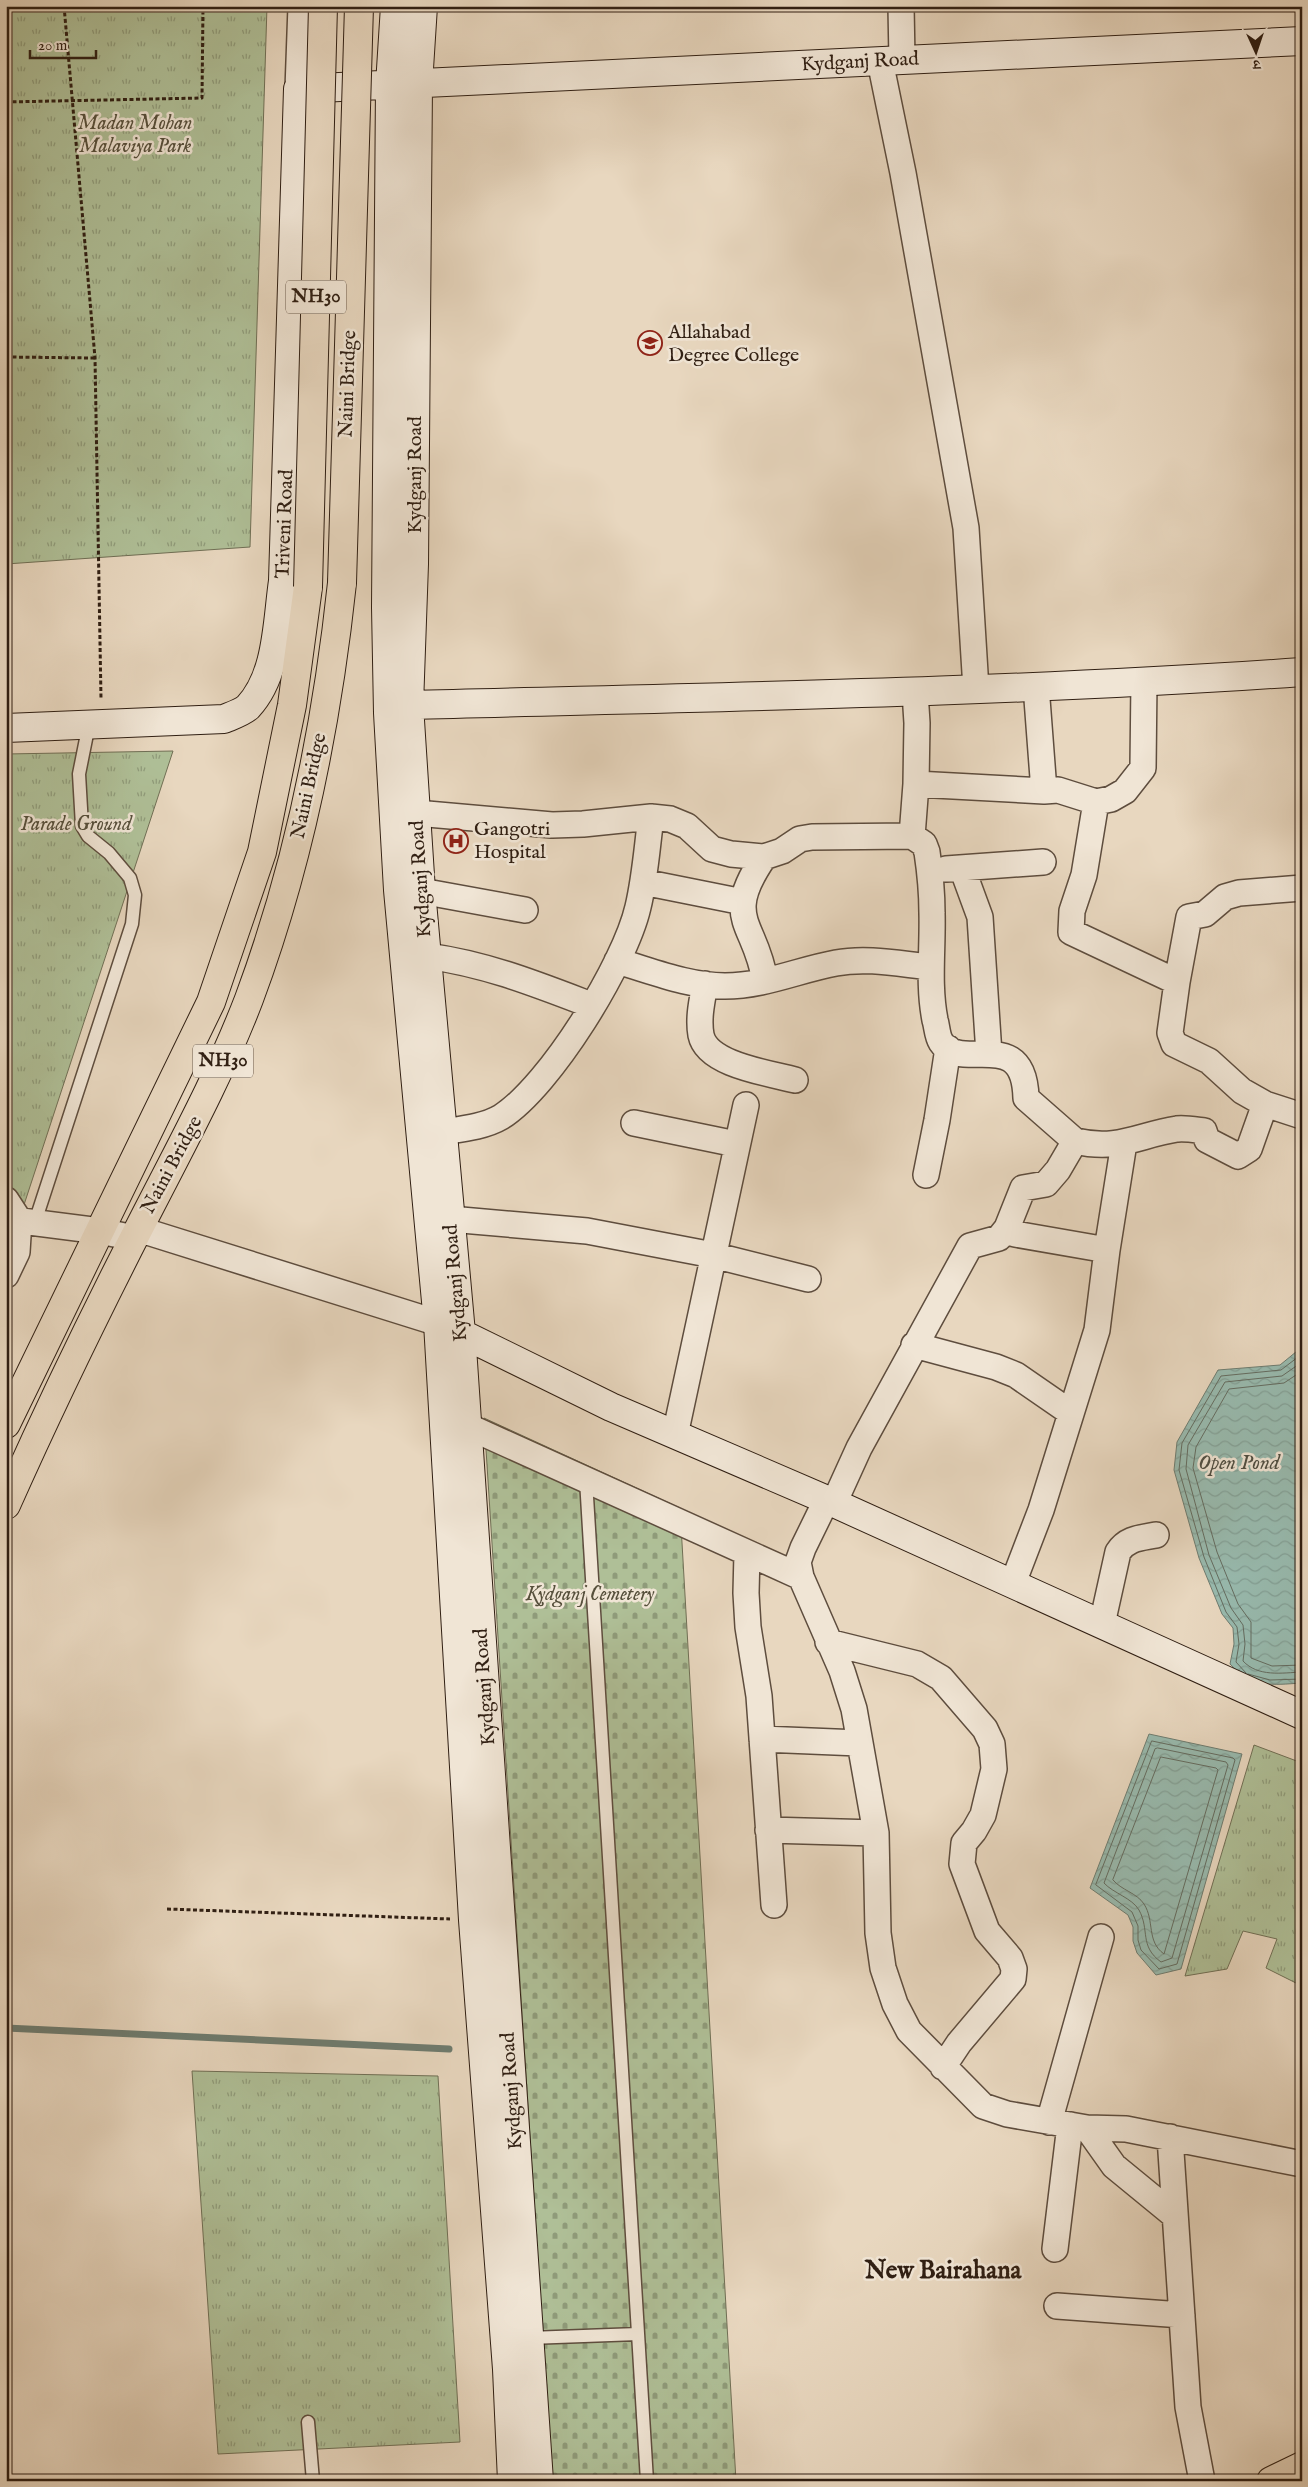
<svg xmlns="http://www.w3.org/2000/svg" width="1308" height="2487" viewBox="0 0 1308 2487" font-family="'IM FELL English','Noto Serif Devanagari',serif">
<defs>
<pattern id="cemetery-stones" width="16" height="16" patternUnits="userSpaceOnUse" patternTransform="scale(1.25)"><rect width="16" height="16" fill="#afbf97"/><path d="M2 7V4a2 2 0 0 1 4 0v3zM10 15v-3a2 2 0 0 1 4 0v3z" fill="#8f9b7a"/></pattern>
<pattern id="park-tufts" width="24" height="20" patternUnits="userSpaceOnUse" patternTransform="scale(1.25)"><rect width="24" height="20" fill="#afbf97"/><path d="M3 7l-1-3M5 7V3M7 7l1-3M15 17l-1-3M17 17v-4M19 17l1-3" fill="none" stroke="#8f9b7a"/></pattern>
<pattern id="water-waves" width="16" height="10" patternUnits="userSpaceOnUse" patternTransform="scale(1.25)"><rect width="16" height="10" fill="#98baae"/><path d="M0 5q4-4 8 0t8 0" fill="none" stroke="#839f95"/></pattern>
</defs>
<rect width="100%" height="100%" fill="#e8d7bf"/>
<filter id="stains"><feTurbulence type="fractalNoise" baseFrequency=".004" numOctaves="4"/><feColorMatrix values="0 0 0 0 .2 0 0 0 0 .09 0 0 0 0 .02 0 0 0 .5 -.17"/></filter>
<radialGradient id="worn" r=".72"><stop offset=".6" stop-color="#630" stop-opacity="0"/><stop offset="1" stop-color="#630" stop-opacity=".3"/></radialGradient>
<path fill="url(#cemetery-stones)" stroke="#706f55" d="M484 1418 680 1508 736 2481H552Z"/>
<path fill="url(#park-tufts)" stroke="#706f55" d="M6 6H267L250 547 6 564Z
M173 751 19 1220 6 1270V754Z
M1254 1745 1302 1763V1986L1266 1968 1277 1939 1243 1931 1227 1969 1185 1976Z
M192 2071 438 2076 460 2442 218 2454Z"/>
<path fill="url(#water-waves)" stroke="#6e7c70" d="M1302 1347V1683C1271 1685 1253 1688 1230 1664L1234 1644 1233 1628 1222 1614 1199 1558 1174 1470 1177 1442 1218 1370 1280 1365Z
M1149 1734 1242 1754 1181 1969 1156 1975 1137 1953 1133 1941V1927L1128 1915 1090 1888Z"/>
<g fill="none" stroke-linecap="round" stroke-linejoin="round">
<path stroke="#646c60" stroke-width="1" d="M1302 1362 1282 1376 1225 1382 1188 1445 1186 1469 1209 1555 1231 1608 1243 1625 1245 1644 1243 1661C1258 1677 1281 1673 1302 1672
M1302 1371 1284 1383 1229 1389 1196 1447 1193 1468 1217 1552 1238 1604 1251 1622V1658L1272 1666 1302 1665
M1246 1673 1236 1662 1239 1644 1237 1627 1226 1612 1204 1557 1179 1470 1182 1443 1221 1376 1281 1370 1302 1354
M1248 1674 1270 1680 1302 1679
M1152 1741 1233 1758 1235 1760 1177 1964 1159 1969 1141 1950 1138 1940V1926L1132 1912 1096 1885Z
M1158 1748 1226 1762 1228 1765 1172 1958 1161 1962C1139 1946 1150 1930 1139 1910 1132 1898 1113 1893 1104 1883L1155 1749Z
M1161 1757 1216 1768 1218 1770 1164 1954C1146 1941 1155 1921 1144 1904 1137 1893 1121 1890 1113 1880Z"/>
<path stroke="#6e7c70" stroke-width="7" d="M6 2028 449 2049"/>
<defs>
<path id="lane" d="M35 1222 132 924 135 895 130 878 109 853 88 836 82 826 79 774 89 724
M586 1480 647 2481
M529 2338 638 2334
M308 2422 313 2481"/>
<path id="street" d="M901 6 902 60
M880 61 903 173 966 528 976 689
M298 89 301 6
M1144 681 1143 768 1125 791 1111 799 1096 802 1084 875 1072 911 1071 932 1177 982 1170 1033 1174 1044 1209 1061 1242 1091 1265 1104 1302 1116
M1036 686 1044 791
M915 692 917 723 916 784
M416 813 552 825 583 824 651 817 670 819 687 826 712 849 731 854 764 857 782 851 800 839 812 837 912 836 916 784 1044 791 1058 790 1096 802
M912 836 924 844 927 852C930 872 932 893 932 913 933 949 928 984 935 1020 937 1026 937 1036 941 1042 961 1074 1024 1024 1026 1098L1075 1141C1119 1151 1138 1135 1177 1129 1185 1128 1196 1130 1204 1131L1207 1140 1238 1156 1249 1149 1265 1104
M764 857C721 920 756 922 765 981
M962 868 980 917 989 1054
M946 869 1043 862
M643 882 743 902
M421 891 525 910
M427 956C486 964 536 984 591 1005
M617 961C652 971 688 986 725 986 764 986 798 970 836 963 867 957 900 964 931 967
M1177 982 1189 917 1205 914 1225 897 1239 893 1302 888
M705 984C702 1001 698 1018 701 1035 707 1065 769 1073 795 1080
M634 1123 736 1144
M442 1132C461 1129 484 1127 501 1117 550 1086 625 964 638 907 645 878 647 847 651 817
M926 1175 937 1120 948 1048
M6 1200 19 1220 17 1252 6 1275
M6 1219 100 1231 134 1238
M450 1219 587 1231 713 1255 808 1279
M1007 1228 1023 1188 1046 1184 1058 1170 1075 1141
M138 1229 438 1323
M1107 1250 1124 1143
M914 1345 996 1367 1016 1375 1071 1413
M467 1426 801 1577
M675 1435 746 1105
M826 1501 803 1548 798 1562 801 1577 842 1671 854 1709 876 1833 878 1933 883 1968 895 2004 909 2031 983 2106 1007 2114 1087 2128 1126 2129 1302 2164
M834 1503 859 1448 970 1246 999 1238 1007 1228 1015 1234 1107 1250 1097 1330 1041 1510 1013 1583
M747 1553 746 1593 748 1627 759 1696 774 1905
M1102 1624 1118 1552C1127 1538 1141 1538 1156 1535
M828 1642 917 1664 941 1678 985 1729 992 1744 994 1769 983 1815 974 1831 964 1843 962 1864 987 1931 1010 1958 1014 1969 1013 1979 959 2043 943 2067
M762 1739 859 1743
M768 1830 876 1833
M1049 2122 1101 1937
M1087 2128 1114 2166 1175 2216
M1170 2137 1188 2407 1202 2481
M1055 2249 1070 2125
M1057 2306 1182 2315"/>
<path id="secondary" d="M395 6 390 85 386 607 388 713 398 890 438 1323 473 1920 507 2369 512 2481
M423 6 418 84 414 564 409 705 421 891 461 1333 539 2481
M391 703 409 705C707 697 1005 693 1302 672
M6 728 224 719C231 716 243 712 248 707 278 675 277 622 283 581L298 89 1302 41
M448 1327 611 1407 834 1503 1302 1715"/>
<path id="primary" d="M1271 2481 1302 2466"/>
<path id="highway" d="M6 1424 211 1002 262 852 292 705 308 587
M6 1505C47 1413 91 1322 137 1232 176 1155 218 1080 249 999 299 865 327 724 342 583"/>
</defs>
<use href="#lane" stroke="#5e4d3e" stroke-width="15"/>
<use href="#street" stroke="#5e4d3e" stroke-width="28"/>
<use href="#secondary" stroke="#301f13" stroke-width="30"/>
<use href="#primary" stroke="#301f13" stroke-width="30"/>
<use href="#highway" stroke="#301f13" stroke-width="30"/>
<path stroke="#301f13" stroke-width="3" stroke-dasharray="4 2.5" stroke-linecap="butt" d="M64 6 95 358 101 699
M6 102 202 98 203 6
M6 357 95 358
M167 1909 450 1919"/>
<use href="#lane" stroke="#f0e5d5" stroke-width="12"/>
<use href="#street" stroke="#f0e5d5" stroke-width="25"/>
<use href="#secondary" stroke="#f0e5d5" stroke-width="28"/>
<use href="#primary" stroke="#e8d7bf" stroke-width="28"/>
<use href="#highway" stroke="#e8d7bf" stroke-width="28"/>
<defs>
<path id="highway-bridge" d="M342 583 359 6
M308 587 323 6"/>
</defs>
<use href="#highway-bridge" stroke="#301f13" stroke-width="30" stroke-linecap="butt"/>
<use href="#highway-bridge" stroke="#e8d7bf" stroke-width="28"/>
</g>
<defs>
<symbol id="university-ring" viewBox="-11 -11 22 22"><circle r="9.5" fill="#f0e5d5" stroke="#8f2418" stroke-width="1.5"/><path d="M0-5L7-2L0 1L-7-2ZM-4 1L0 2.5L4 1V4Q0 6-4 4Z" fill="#8f2418"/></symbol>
<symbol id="hospital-ring" viewBox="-11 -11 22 22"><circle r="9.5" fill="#f0e5d5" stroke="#8f2418" stroke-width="1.5"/><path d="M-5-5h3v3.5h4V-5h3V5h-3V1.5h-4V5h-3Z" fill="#8f2418"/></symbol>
</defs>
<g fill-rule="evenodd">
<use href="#university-ring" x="636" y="329" width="28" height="28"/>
<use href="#hospital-ring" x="442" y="827" width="28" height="28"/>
</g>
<g text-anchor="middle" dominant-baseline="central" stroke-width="5" stroke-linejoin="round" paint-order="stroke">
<g fill="#f0e5d5" stroke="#6a5a4d" stroke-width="1">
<rect x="286" y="280.5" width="60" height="33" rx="4"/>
<rect x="193" y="1044.5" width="60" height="33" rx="4"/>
</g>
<g font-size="19" font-weight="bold" fill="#301f13">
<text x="316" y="297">NH30</text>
<text x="223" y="1061">NH30</text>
</g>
<g font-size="20" fill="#301f13" stroke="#f0e5d5">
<text transform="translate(860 62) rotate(-3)">Kydganj Road</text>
<text transform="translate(348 384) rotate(-88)">Naini Bridge</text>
<text transform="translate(415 475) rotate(-90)">Kydganj Road</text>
<text transform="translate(285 524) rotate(-88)">Triveni Road</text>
<text transform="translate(309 786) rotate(-78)">Naini Bridge</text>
<text transform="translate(421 879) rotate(-94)">Kydganj Road</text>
<text transform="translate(172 1165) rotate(-62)">Naini Bridge</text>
<text transform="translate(456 1283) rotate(-95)">Kydganj Road</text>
<text transform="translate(485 1687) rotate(-94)">Kydganj Road</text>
<text transform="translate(512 2091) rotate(-94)">Kydganj Road</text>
</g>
<g font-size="20" font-style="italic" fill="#564f3b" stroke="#f0e5d5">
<text x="135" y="123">Madan Mohan<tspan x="135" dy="23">Malaviya Park</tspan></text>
<text x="76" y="824">Parade Ground</text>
<text x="590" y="1594">Kydganj Cemetery</text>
</g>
<g font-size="20" fill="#301f13" stroke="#f0e5d5" text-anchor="start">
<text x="668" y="332">Allahabad<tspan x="668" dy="23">Degree College</tspan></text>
<text x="474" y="829">Gangotri<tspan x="474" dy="23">Hospital</tspan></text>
</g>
<g font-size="21" font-style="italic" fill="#4f4e42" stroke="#f0e5d5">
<text x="1239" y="1463">Open Pond</text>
</g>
<g font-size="25" font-weight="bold" fill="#301f13" stroke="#f0e5d5">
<text x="943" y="2271">New Bairahana</text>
</g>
</g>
<rect width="1308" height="2487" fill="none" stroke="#e8d7bf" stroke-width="25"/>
<rect x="8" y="8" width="1293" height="2472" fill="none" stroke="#301f13" stroke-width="2.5"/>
<rect x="12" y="12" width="1283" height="2462" fill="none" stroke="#301f13"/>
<g transform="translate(1256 52) rotate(177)" stroke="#f0e5d5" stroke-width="4" paint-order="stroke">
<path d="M0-4L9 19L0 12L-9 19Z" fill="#301f13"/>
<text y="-8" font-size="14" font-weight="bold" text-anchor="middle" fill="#301f13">उ</text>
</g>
<path d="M30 50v8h66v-8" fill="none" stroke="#301f13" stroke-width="2.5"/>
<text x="38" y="50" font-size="15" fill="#301f13" stroke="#f0e5d5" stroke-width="4" paint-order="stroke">20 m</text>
<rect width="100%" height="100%" filter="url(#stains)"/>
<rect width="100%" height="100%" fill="url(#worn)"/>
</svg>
